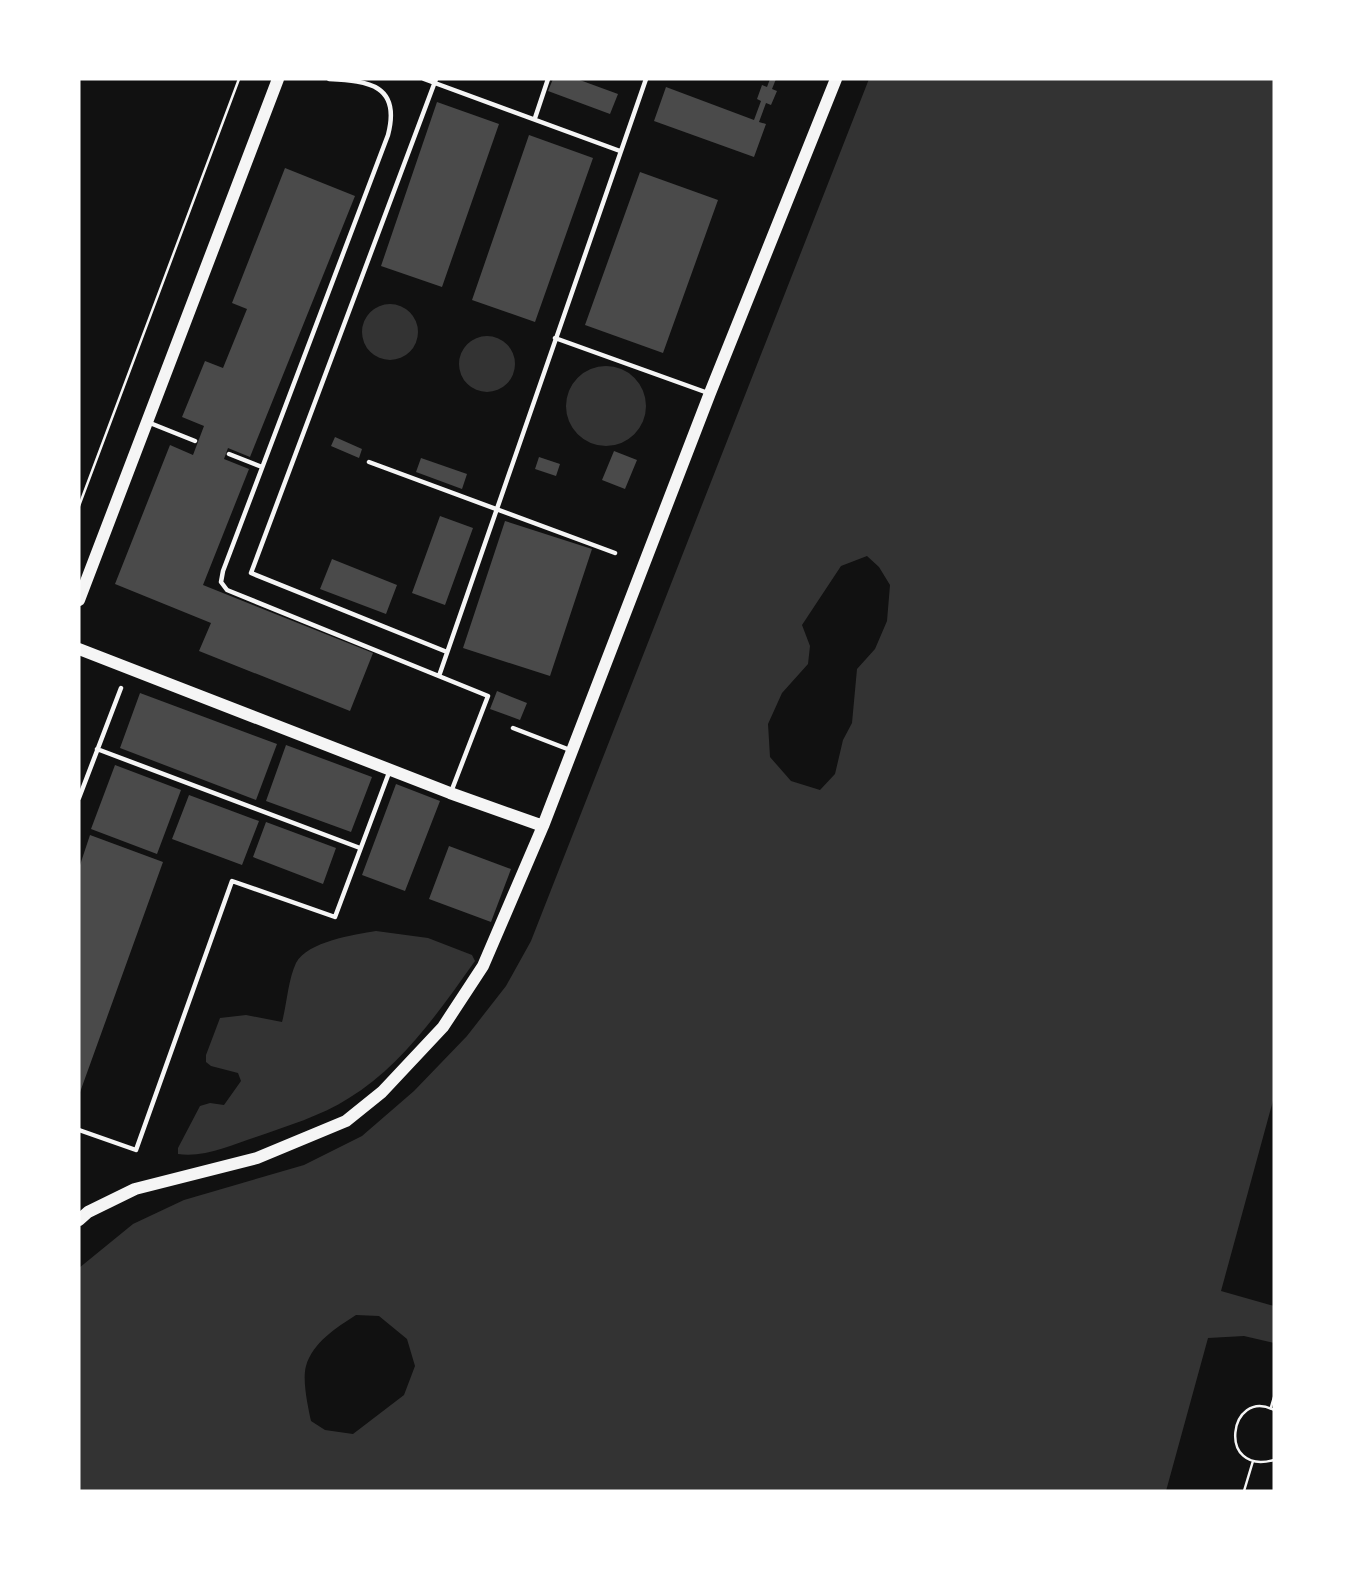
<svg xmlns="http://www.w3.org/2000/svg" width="1353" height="1570" viewBox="0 0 1353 1570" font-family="'Asap Condensed',sans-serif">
<rect width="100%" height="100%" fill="#111"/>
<path fill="#333" fill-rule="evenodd" d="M869 79H1274V1097L1221 1291 1274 1306V1343L1244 1336 1208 1338 1166 1491H79V1268L133 1224 184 1200 304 1165 362 1136 414 1091 467 1036 506 986 531 941ZM867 556 879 567 890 585 887 621 875 649 857 669 852 723 843 740 835 774 820 790 791 781 770 757 768 724 782 693 808 664 810 646 802 625 841 566ZM356 1315 379 1316 407 1339 415 1366 404 1395 353 1434 325 1430 311 1421C308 1407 302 1380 306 1366 313 1342 336 1328 356 1315Z
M362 332a28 28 0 1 1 56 0a28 28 0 1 1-56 0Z
M459 364a28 28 0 1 1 56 0a28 28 0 1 1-56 0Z
M566 406a40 40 0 1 1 80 0a40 40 0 1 1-80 0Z
M376 931 428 938 472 955 475 961C440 1010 402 1066 349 1098 321 1116 287 1126 256 1137 231 1145 204 1158 178 1154V1148L200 1106 210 1103 224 1105 241 1081 238 1073 211 1066 206 1062V1055L220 1018 246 1015 282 1022C287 1004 288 980 296 963 308 941 354 935 376 931Z"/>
<path fill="#4a4a4a" d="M553 79H577L618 94 610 114 548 91Z
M770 79H776L772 89 777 91 771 105 766 103 759 122 766 124 754 157 654 121 666 87 754 120 761 101 757 99 762 85 767 87Z
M437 102 499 124 442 287 381 266Z
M529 135 593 158 535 322 472 300Z
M285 168 355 196 250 457 228 448 224 459 249 469 203 585 373 653 350 711 199 651 211 623 115 584 170 445 193 455 204 426 182 417 205 361 223 368 247 309 232 303Z
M640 172 718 200 663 353 585 325Z
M335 437 362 449 359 458 331 446Z
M614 451 637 460 625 489 602 480Z
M539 457 560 464 556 476 535 469Z
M421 458 467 474 462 489 416 472Z
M440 516 473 528 445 605 412 593Z
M505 521 592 549 550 676 463 648Z
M332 559 397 585 386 614 320 589Z
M497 691 527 703 520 720 490 709Z
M140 693 277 744 256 800 120 748Z
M286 745 372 777 351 832 266 801Z
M115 765 181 790 157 854 91 829Z
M396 784 440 801 405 891 362 875Z
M189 795 259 821 242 865 172 839Z
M266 822 336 848 323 884 253 857Z
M90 835 163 862 79 1095V868Z
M449 846 511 869 491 922 429 899Z"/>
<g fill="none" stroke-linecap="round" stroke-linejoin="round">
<path stroke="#f5f5f5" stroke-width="2.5" d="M79 506 239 79
M1271 1407 1274 1397
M1274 1410C1229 1387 1216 1476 1274 1460
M1244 1491 1253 1461"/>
<path stroke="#f5f5f5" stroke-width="4.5" d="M329 79C369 81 401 85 388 135L223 571 221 582 227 590 488 696 451 792
M424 79 620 151
M436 79 251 573 447 652
M535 118 548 79
M555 338 708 393
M150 423 195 441
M229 454 262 467
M369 462 615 553
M439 676 646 79
M513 728 570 750
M97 749 360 848
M79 798 121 688
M79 1130 136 1150 232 881 335 917 390 770"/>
<path stroke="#f5f5f5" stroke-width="12" d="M79 600 278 79
M79 649 450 793 543 826
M79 1220 88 1212 135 1189 257 1158 346 1121 382 1092 443 1027 483 966 543 826 710 393 836 79"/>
</g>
<rect width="1353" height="1570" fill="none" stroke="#ffffff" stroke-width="161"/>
</svg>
